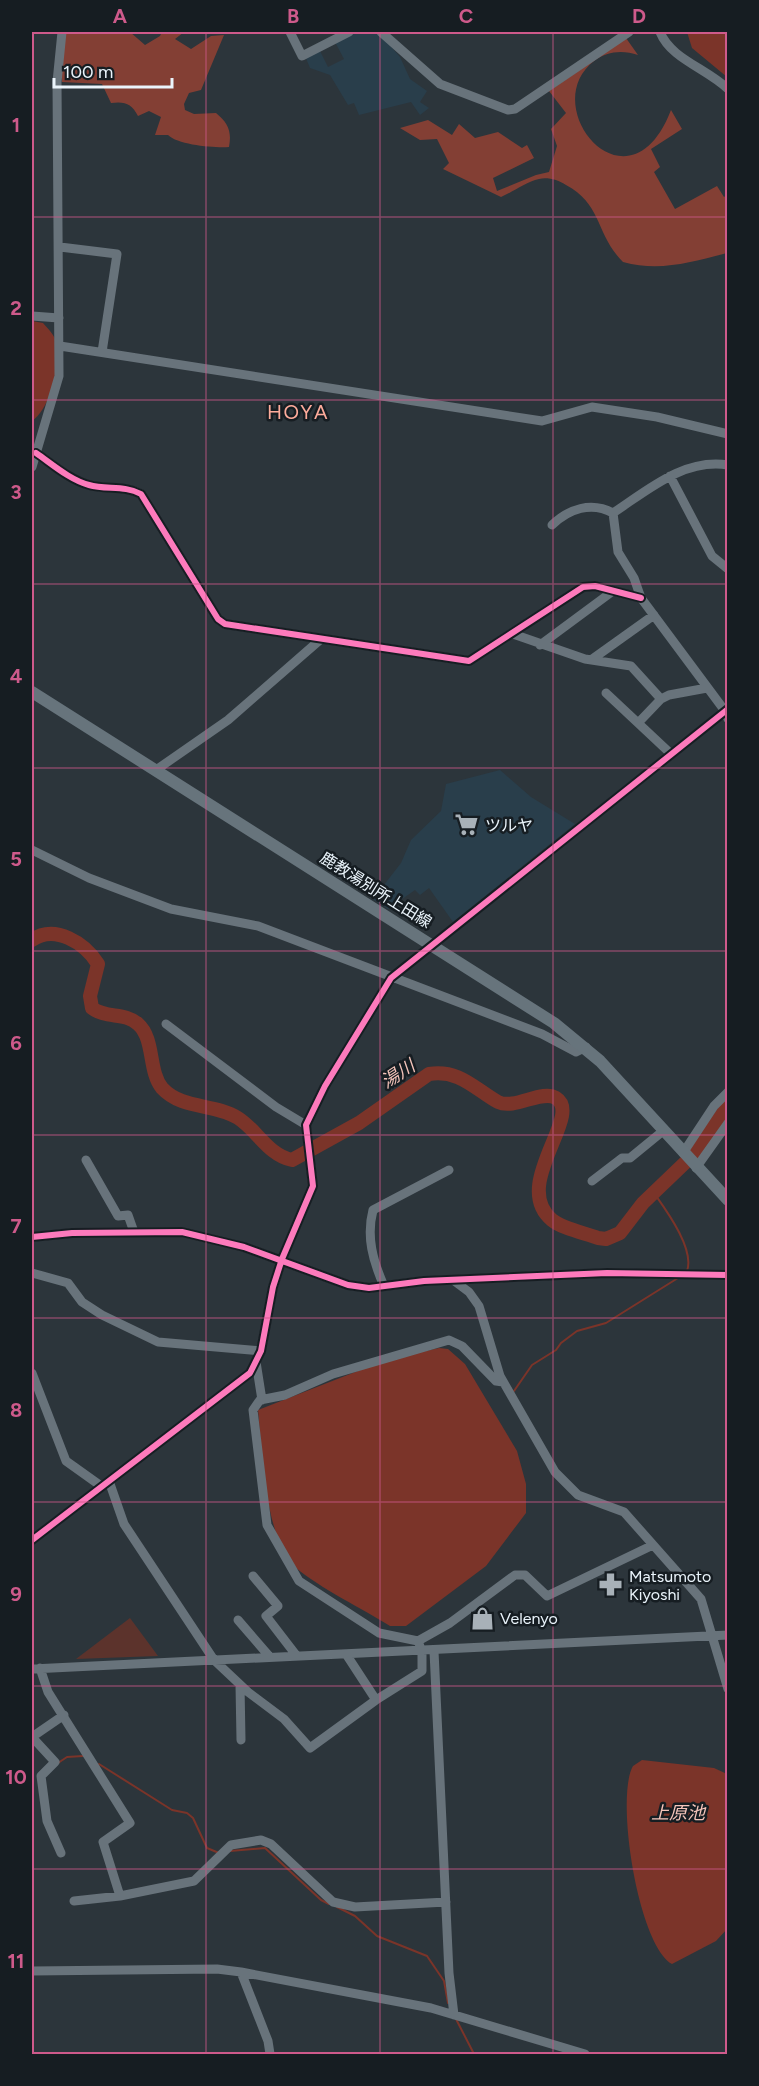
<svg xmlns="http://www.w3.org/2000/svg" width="759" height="2086" viewBox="0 0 759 2086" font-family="Figtree,'Noto Sans JP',sans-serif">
<rect width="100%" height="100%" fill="#2c353b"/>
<path fill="#293e4b" d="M354 32H377L387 42 400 57 410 79 427 91 420 102 429 108 420 115 411 102 359 115 354 103 348 105 330 75 310 68 305 56 319 49 328 67 344 59 335 42Z
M500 770 531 797 575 824 453 922 429 888 420 895 415 890 388 909 373 899 401 863 411 840 441 811 446 784Z"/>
<path fill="#5c332c" d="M130 1618 158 1656 76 1659Z"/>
<path fill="#833f34" d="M65 32H130L145 45 160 36 162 32H184L175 39 191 49 211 36 224 35 201 90 189 93 184 104 185 110 194 114 216 113C228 123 232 131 229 147 214 148 178 145 168 135H155L161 117 149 111 138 116C132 104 125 101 111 103L102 84 62 82 61 56Z
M626 38 638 55C623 50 607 51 594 61 535 107 629 219 671 110L682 129 651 149 660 167 654 172 675 209 717 186 724 197 727 195V253C692 262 660 272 623 262 595 234 603 205 566 185 558 180 548 177 539 179 526 182 513 192 501 197L443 169 449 163 437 139 420 140 400 128 428 120 452 135 459 124 475 138 498 132 522 148 527 145 534 158 493 178 497 191 536 175 549 172 557 146 551 129 566 113 549 91Z"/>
<path fill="#7b3429" d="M687 32H727V77L692 48Z
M32 321 43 323C48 329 55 335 56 343 60 366 51 408 32 421Z
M439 1348 448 1349 465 1364 517 1451 526 1484V1513L486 1566 406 1626H390C363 1609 320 1588 296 1568 265 1541 262 1449 258 1410L386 1360Z
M642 1760 714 1768 727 1774V1929L716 1941 672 1964C638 1945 615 1797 633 1766Z"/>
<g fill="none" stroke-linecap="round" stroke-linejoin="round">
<path stroke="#7b3429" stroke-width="2" d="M654 1193C666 1210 695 1249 687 1271
M514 1391 532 1365 556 1350 561 1343 577 1331 606 1323 678 1278
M58 1763 67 1757 83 1756
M99 1764 172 1810 187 1813 193 1818 207 1848 219 1853
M230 1851 265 1848 321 1900 329 1904
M337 1907 355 1916 377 1936 427 1956 444 1981 448 2003
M456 2019 474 2054"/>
<path stroke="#7b3429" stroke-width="14" d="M32 940C55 924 85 943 98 964L90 996 92 1008C106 1019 125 1012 138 1024 155 1039 148 1071 162 1088 182 1110 215 1103 238 1118 257 1130 268 1155 292 1160L359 1123 429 1074C459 1069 475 1089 498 1102 515 1110 542 1089 556 1098 584 1115 510 1185 552 1220 563 1229 585 1233 598 1238L606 1239 620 1233 643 1203 691 1157 728 1106"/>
<path stroke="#68737b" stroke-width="9" d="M290 32 302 56 349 32
M381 32 440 84 508 110 515 109 629 32
M660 32C671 59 706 68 728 89
M60 247 117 254 102 352
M32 316 59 318
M60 346 542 421 592 407 657 417 728 434
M36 453C52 464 70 480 89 485 106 490 125 485 141 494L218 619 225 624 469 661 583 587 595 586 641 598
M728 465C684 458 648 490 613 513L618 552 634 578 641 598 725 711 728 719
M32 467 59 376 57 82 62 32
M670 476 712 556 728 569
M552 525C569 509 591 501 613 513
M513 634 585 659 631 666 661 699 669 695 707 688
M540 645 613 591
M591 660 654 615
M606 693 670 753
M639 722 661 699
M156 770 228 720 321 639
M32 850 89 878 171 909 258 926 542 1034 576 1052 586 1047
M166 1024 276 1107 306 1125
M683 1153 714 1106 728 1092
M86 1160 118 1216 128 1215 134 1232
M696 1168 728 1123
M592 1181 622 1158H630L663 1131
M32 1237 72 1233 182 1232 244 1247 348 1285 369 1288 424 1281 607 1273 728 1275
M32 1273 68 1283 82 1302 102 1315 158 1342 261 1351
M453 1280 469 1292 479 1306 500 1376 555 1472 578 1495 624 1512 701 1599 728 1689
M384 1286C373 1261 366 1237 373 1210L449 1170
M256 1362 262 1400
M32 1373 66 1461 101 1486
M109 1481 124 1524 214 1660 248 1692 284 1719 310 1748 376 1700 346 1654
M32 1540 250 1373 261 1351 273 1287 282 1259 313 1186 306 1125 325 1086 391 978 728 709
M253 1576 278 1606 266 1616 296 1655
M238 1620 269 1656
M418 1641 379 1633 299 1581 267 1525 253 1410 260 1400 285 1395 333 1374 449 1340 462 1346 496 1381 503 1382
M434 1651 449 1973 454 2015
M40 1668 48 1692 130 1823 103 1842 120 1896
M32 1669 728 1635
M240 1685 241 1740
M376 1700 422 1671V1652L418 1641 450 1623 515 1575H525L547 1596 653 1545
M61 1853 47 1821 41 1776 55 1762 32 1737 64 1715
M74 1901 120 1896 194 1881 231 1845 261 1840 271 1844 333 1902 355 1907 446 1902
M32 1971 217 1969 241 1972 431 2008 585 2054
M241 1972 268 2041 270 2054"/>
<path stroke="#67747c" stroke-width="12" d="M32 692 554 1023 600 1061 728 1200"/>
<defs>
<path id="cycleway" d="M36 453C52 464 70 480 89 485 106 490 125 485 141 494L218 619 225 624 469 661 583 587 595 586 641 598
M32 1237 72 1233 182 1232 244 1247 348 1285 369 1288 424 1281 607 1273 728 1275
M32 1540 250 1373 261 1351 273 1287 282 1259 313 1186 306 1125 325 1086 391 978 728 709"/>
</defs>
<use href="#cycleway" stroke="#161d22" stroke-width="10"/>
<use href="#cycleway" stroke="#fd7abc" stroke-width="6"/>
</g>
<path fill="none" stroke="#ce5a8b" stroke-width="1.5" stroke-opacity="0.55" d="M206 32V2054M380 32V2054M553 32V2054M32 217H728M32 400H728M32 584H728M32 768H728M32 951H728M32 1135H728M32 1318H728M32 1502H728M32 1686H728M32 1869H728"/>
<defs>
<symbol id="supermarket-bare" viewBox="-9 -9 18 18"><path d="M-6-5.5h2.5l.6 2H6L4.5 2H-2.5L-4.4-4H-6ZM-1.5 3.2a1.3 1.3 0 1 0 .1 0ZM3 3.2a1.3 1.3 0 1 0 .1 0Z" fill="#a8b1b8" stroke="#161d22" stroke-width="2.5" paint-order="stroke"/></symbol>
<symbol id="pharmacy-bare" viewBox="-9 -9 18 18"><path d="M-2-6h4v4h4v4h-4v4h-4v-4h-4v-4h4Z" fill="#a8b1b8" stroke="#161d22" stroke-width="2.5" paint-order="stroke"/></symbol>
<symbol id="shop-bare" viewBox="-9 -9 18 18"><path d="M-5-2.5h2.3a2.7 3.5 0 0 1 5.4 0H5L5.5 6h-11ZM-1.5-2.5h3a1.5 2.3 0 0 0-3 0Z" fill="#a8b1b8" stroke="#161d22" stroke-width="2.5" paint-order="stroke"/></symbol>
</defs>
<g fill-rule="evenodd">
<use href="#supermarket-bare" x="450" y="808" width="33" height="33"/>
<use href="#pharmacy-bare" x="594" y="1568" width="33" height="33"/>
<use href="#shop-bare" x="466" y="1602" width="33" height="33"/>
</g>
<g text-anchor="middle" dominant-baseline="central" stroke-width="5" stroke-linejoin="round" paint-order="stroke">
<g font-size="16" fill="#eaf4fb" stroke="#161d22" text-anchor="start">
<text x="485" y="825">ツルヤ</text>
<text x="629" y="1576">Matsumoto<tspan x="629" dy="18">Kiyoshi</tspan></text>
<text x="500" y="1618">Velenyo</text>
</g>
<g font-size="16" fill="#eaf4fb" stroke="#161d22">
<text transform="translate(376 890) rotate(32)">鹿教湯別所上田線</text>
</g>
<g font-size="18" font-style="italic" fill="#f4c4ba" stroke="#161d22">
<text transform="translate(398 1074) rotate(-33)">湯川</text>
<text x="678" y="1813">上原池</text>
</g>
<g font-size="20" letter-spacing="1.5" fill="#fdab9b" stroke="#161d22">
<text x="298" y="412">HOYA</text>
</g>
</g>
<rect width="759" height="2086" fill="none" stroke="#161d22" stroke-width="66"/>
<path d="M54 78v9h118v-9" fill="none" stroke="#eaf4fb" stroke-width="3"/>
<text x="63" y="78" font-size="18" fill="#eaf4fb" stroke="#161d22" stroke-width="4.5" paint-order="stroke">100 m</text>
<rect x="33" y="33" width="693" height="2020" fill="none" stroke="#ce5a8b" stroke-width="2"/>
<g font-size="20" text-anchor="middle" font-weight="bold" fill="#ce5a8b">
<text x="120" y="23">A</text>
<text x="293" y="23">B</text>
<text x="466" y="23">C</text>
<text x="639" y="23">D</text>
<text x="16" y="132">1</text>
<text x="16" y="315">2</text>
<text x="16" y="499">3</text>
<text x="16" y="683">4</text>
<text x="16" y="866">5</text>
<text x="16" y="1050">6</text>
<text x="16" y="1233">7</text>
<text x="16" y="1417">8</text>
<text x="16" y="1601">9</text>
<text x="16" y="1784">10</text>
<text x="16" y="1968">11</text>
</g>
</svg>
